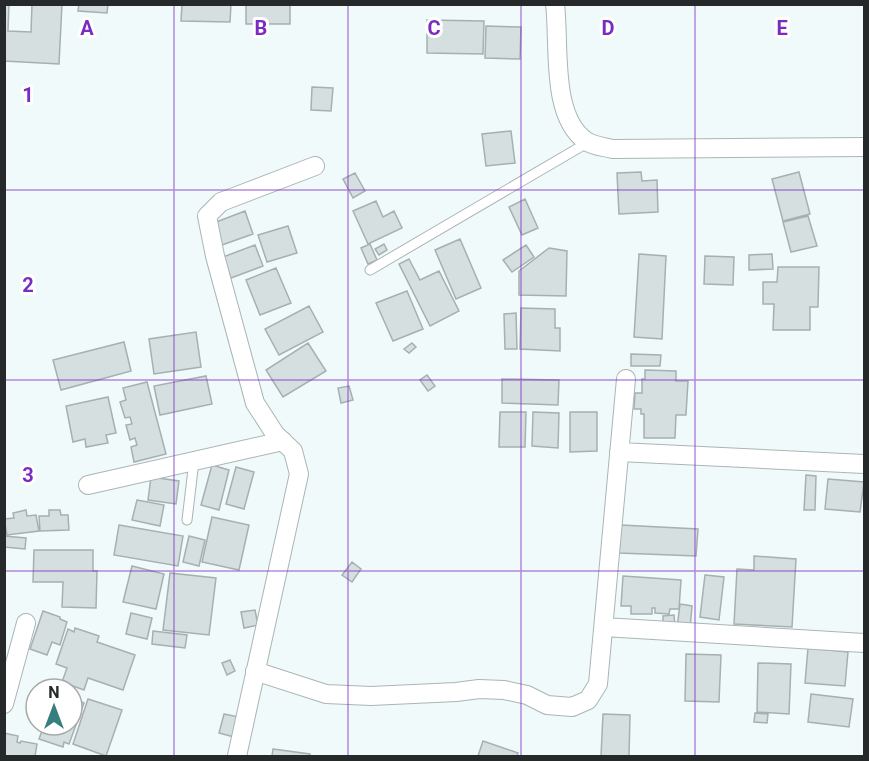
<svg xmlns="http://www.w3.org/2000/svg" width="869" height="761" viewBox="0 0 869 761" font-family="Roboto,sans-serif">
<rect width="100%" height="100%" fill="#f0fafa"/>
<path fill="#d5dfdf" stroke="#a6b0b0" stroke-width="1.5" d="M4 4H9L8 31 31 32 32 4H62L59 64 4 61Z
M79 4H108L107 13 78 11Z
M182 4H231L230 22 181 21Z
M246 4H290V24H246Z
M427 20 484 21 483 54 427 53Z
M486 26 521 27 520 59 485 58Z
M312 87 333 88 331 111 311 110Z
M511 131 515 163 486 166 482 134Z
M641 172 642 181 657 180 658 212 619 214 617 173Z
M799 172 810 214 783 221 772 179Z
M355 173 365 191 353 198 343 179Z
M525 199 538 228 522 235 509 207Z
M376 201 383 217 394 211 402 228 368 244 353 211Z
M245 211 253 234 219 246 211 224Z
M808 216 817 246 791 252 783 222Z
M288 226 297 253 267 262 258 235Z
M460 239 481 288 456 299 435 250Z
M370 244 377 260 368 264 361 248Z
M384 244 387 250 379 255 375 249Z
M255 245 263 266 231 278 223 257Z
M526 245 534 257 512 272 503 260Z
M549 248 567 251 566 296 519 295V271Z
M639 254 666 256 662 339 634 337Z
M772 254 773 269 749 270V255Z
M705 256 734 257 733 285 704 284Z
M409 259 420 280 439 271 459 311 430 326 399 264Z
M778 267H819L818 307H810V330H773L774 304H763V282H777Z
M276 268 291 303 260 315 246 280Z
M407 291 423 329 393 341 376 303Z
M309 306 323 332 279 355 265 329Z
M521 308 555 309V328H560V351L520 349Z
M516 313 517 349H505L504 314Z
M196 332 201 367 154 374 149 339Z
M124 342 131 371 61 390 53 360Z
M308 343 326 371 283 397 266 370Z
M412 343 416 347 409 353 404 349Z
M631 354 661 355 660 366H631Z
M645 370 676 371V381H688L686 415H676L675 438H644V414H641V409H634L635 393H642V379H645Z
M427 375 435 386 428 391 420 380Z
M206 376 212 404 160 415 154 386Z
M502 379 559 380 558 405 502 403Z
M147 382 166 454 134 462 131 447 137 445 135 438 130 440 126 425 132 424 130 417 125 418 120 402 126 400 123 388Z
M349 386 353 400 341 403 338 388Z
M108 397 116 433 106 435 108 443 86 447 85 439 73 442 66 406Z
M500 412H526L525 447H499Z
M533 412 559 413 558 448 532 446Z
M570 412H597V451L570 452Z
M212 465 229 470 219 510 201 505Z
M236 467 254 472 244 509 226 504Z
M806 475 816 476 815 510H804Z
M151 477 179 481 176 504 148 500Z
M828 479 864 482 860 512 825 509Z
M137 500 164 505 160 526 132 520Z
M26 510 27 516 36 515 39 531 7 535 4 519 14 518 13 513Z
M49 510H60L61 515H68L69 530 40 531 39 516H49Z
M212 517 249 525 239 570 202 562Z
M119 525 183 536 178 566 114 555Z
M621 525 698 529 696 556 619 553Z
M4 536 26 538 25 549 4 547Z
M189 536 205 540 199 566 183 562Z
M34 550H93V571H97L96 608 62 607 63 582H33Z
M754 556 796 559 792 627 734 624 737 569 754 570Z
M352 562 361 569 352 582 342 575Z
M132 566 164 574 156 609 123 602Z
M170 573 216 578 209 635 163 630Z
M705 575 724 577 719 620 700 617Z
M623 576 681 580 679 609H670L669 614 655 613V608H652V614H631V606H621Z
M680 604 692 606 690 629 677 628Z
M255 610 258 625 244 628 241 612Z
M43 611 60 617V619L67 622 60 645 52 642 47 655 30 649Z
M131 613 152 618 147 639 126 634Z
M674 615 675 627 663 628V616Z
M75 628 99 636 97 642 135 655 123 690 88 678 84 690 62 682 67 668 56 664 68 629 74 632Z
M153 631 187 635 185 648 152 644Z
M808 648 848 652 845 686 805 683Z
M686 654 721 655 719 702 685 701Z
M230 660 235 671 227 675 222 663Z
M758 663 791 664 789 714 757 712Z
M811 694 853 699 849 727 808 722Z
M72 698 84 703 69 744 64 742 63 747 39 739 44 725H72Z
M88 699 122 710 106 756 73 744Z
M755 713 768 714 767 723 754 722Z
M224 714 239 717 234 737 219 733Z
M603 714 630 715 629 756H601Z
M4 733 18 736 17 742 20 743 21 741 37 744 35 756H4Z
M483 741 518 753 517 756H478Z
M273 749 310 754V756H272Z"/>
<g fill="none" stroke-linecap="round" stroke-linejoin="round">
<defs>
<path id="service" d="M370 270 587 143
M187 520 194 461"/>
<path id="minor" d="M555 4C560 44 550 116 586 141 593 146 605 147 613 149L864 147
M619 452 864 464
M88 485 283 441
M604 627 864 643
M255 671 326 694 371 696 456 692 479 689 504 690 527 695 547 705 572 707 588 700 598 684 626 379
M4 704 26 623
M237 756 299 474 293 451 275 434 255 403 215 256 207 216 221 202 315 166"/>
</defs>
<use href="#service" stroke="#abb5b5" stroke-width="11"/>
<use href="#minor" stroke="#abb5b5" stroke-width="20"/>
<use href="#service" stroke="#fff" stroke-width="9"/>
<use href="#minor" stroke="#fff" stroke-width="18"/>
</g>
<path fill="none" stroke="#7b2cbf" stroke-width="1.5" stroke-opacity="0.55" d="M174 4V756M348 4V756M521 4V756M695 4V756M4 190H864M4 380H864M4 571H864"/>
<g font-size="20" text-anchor="middle" font-weight="bold" fill="#7b2cbf" stroke="#fff" stroke-width="6" stroke-linejoin="round" paint-order="stroke">
<text x="87" y="35">A</text>
<text x="261" y="35">B</text>
<text x="434" y="35">C</text>
<text x="608" y="35">D</text>
<text x="782" y="35">E</text>
<text x="28" y="102">1</text>
<text x="28" y="292">2</text>
<text x="28" y="482">3</text>
</g>
<rect width="869" height="761" fill="none" stroke="#252929" stroke-width="12"/>
<g transform="translate(54 707)"><circle r="28" fill="#ffffff" stroke="#a8a9a9" stroke-width="1.5"/>
<path d="M0-4.5L10 22L0 15L-10 22Z" fill="#367f7e"/>
<text y="-9" font-size="16" font-weight="bold" text-anchor="middle" fill="#252929">N</text>
</g>
</svg>
